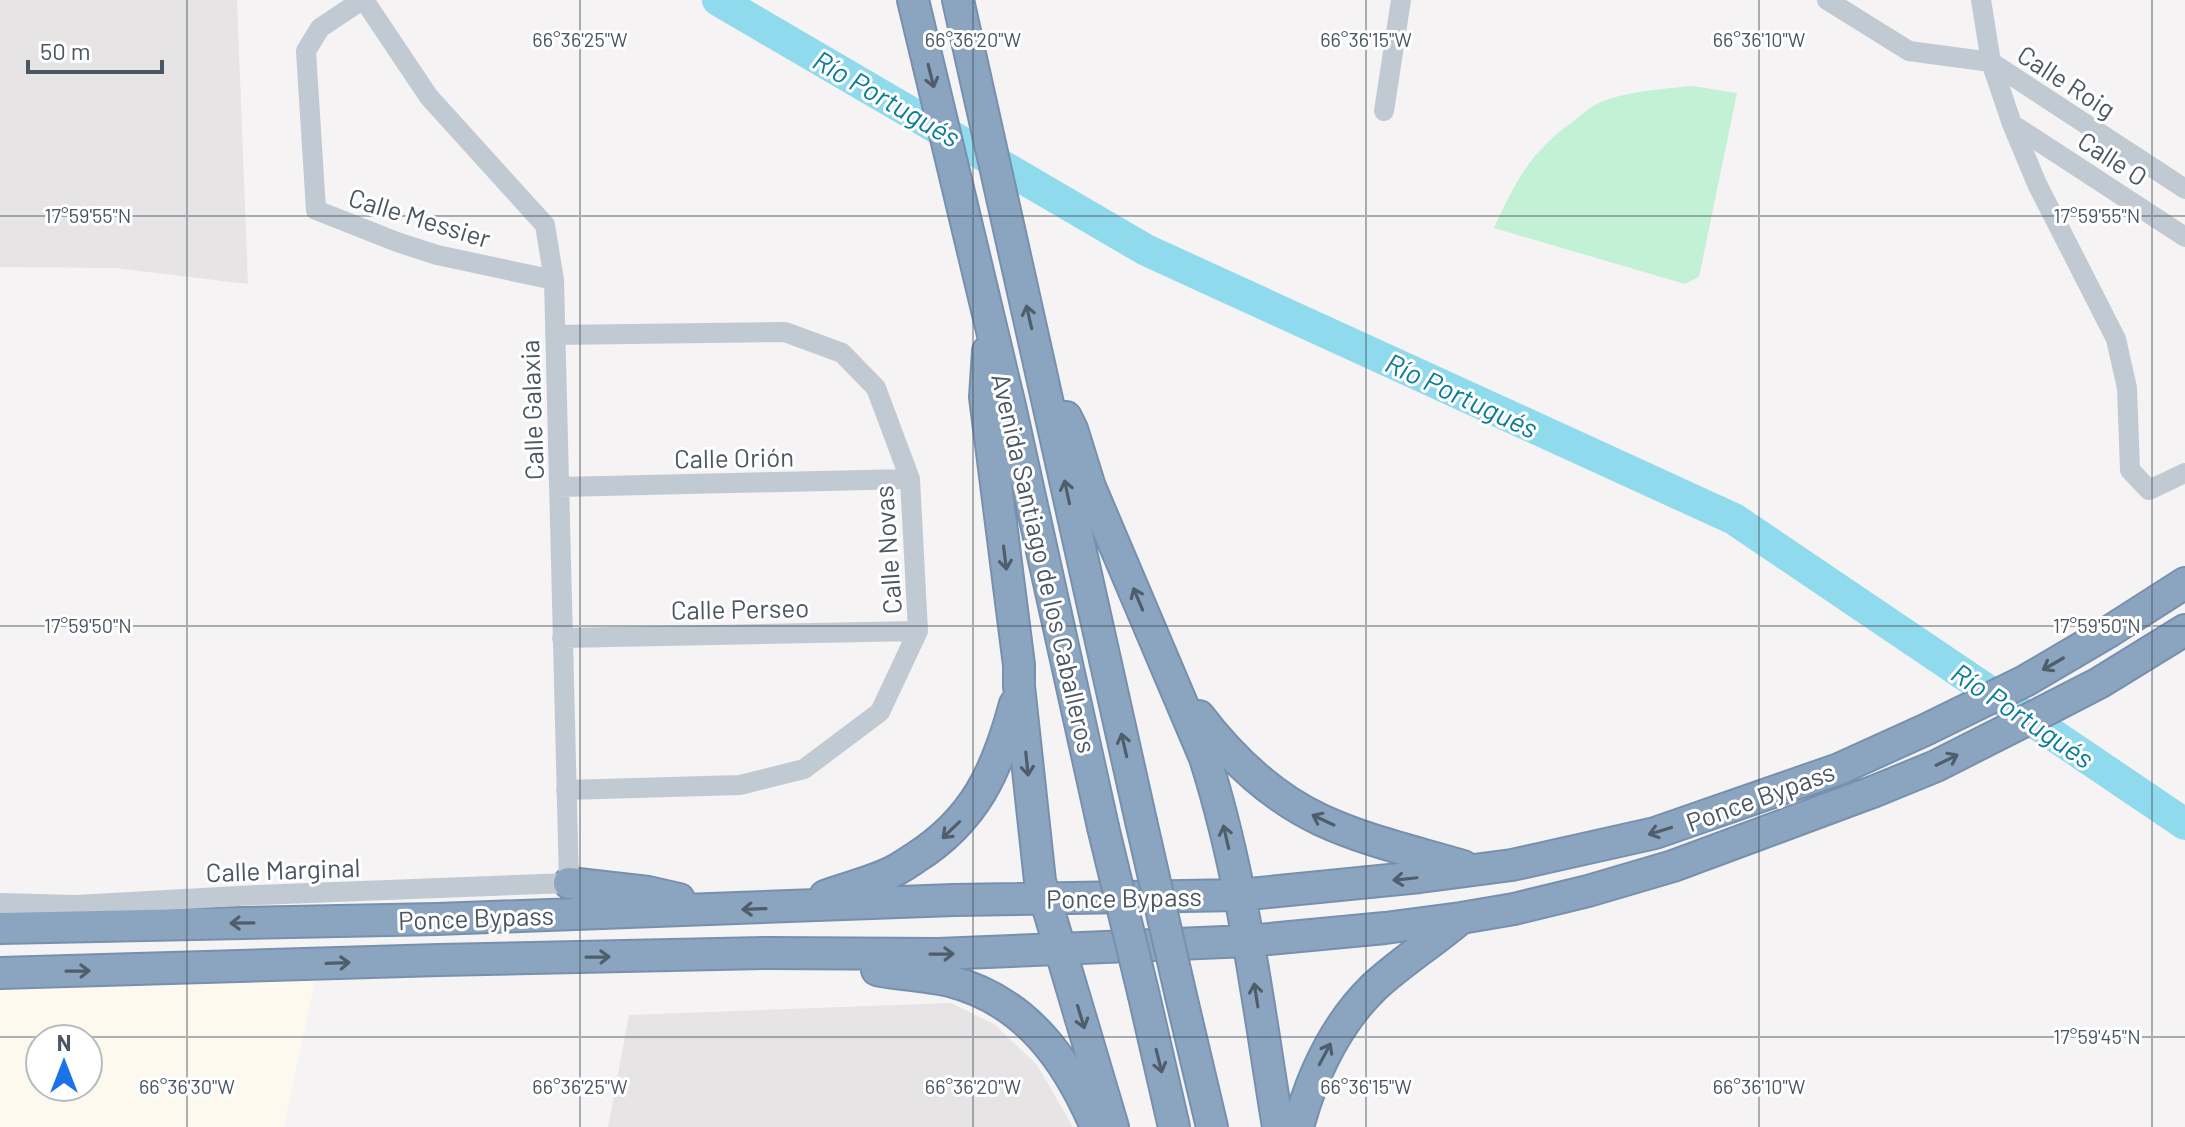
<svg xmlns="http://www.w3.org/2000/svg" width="2185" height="1127" viewBox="0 0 2185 1127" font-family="Barlow,sans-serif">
<rect width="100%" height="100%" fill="#f5f3f3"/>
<path fill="#fdf9ef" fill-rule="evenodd" d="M316 975 284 1127H0V984ZM40 1039H88V1087H40Z"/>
<path fill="#e6e4e5" d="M0 0H237L248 284 115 268 0 267Z
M951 1003 994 1024 1037 1065 1073 1127H608L629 1015Z"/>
<path fill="#c3f1d5" d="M1692 86 1737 93 1699 277 1685 284 1494 228C1516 180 1531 151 1575 120 1581 115 1588 109 1595 105 1622 91 1663 89 1692 86Z"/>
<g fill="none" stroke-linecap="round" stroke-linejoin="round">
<path stroke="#90daee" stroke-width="32" d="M718 0 1146 250 1734 519 2185 824"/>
<defs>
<path id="highway" d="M913 0 1010 406 1103 827
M958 0 1141 821
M988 351 985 397 1019 665V686L1040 881 1113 1127
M1066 417 1072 429 1090 487 1205 758C1243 877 1258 1004 1278 1127
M1199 716C1231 758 1272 797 1321 820 1366 841 1416 852 1463 866
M569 883 648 892 679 899
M825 896C844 889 864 884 883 876 894 872 905 865 915 858 975 820 997 771 1015 704
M0 928 437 919 954 900 1239 895 1420 877 1512 865 1655 833 1839 769 1925 730 2025 681 2110 631 2185 583
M877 970C901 975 926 975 950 981 1026 1001 1067 1059 1096 1127
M0 973 439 960 767 953 938 954 1248 941 1385 928 1461 918 1514 909 1588 891 1673 866 1875 791 1936 766 2029 719 2099 683 2185 630
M1144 996 1174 1127
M1181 996 1212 1127
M1298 1127C1312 1075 1335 1025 1374 987 1401 962 1433 942 1461 918"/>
</defs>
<use href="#highway" stroke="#7690ad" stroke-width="34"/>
<path stroke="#c1cad2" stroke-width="20" d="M362 0 320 28 306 51 316 210 397 242 437 255 554 280
M1827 0 1909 51 1991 62 2185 189
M1981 0 1991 62 2012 124 2037 184 2116 339 2127 388 2130 470 2149 490 2185 473
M1384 111 1401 0
M2012 124 2185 237
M555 335 785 332 842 353 876 388 910 479 918 631 880 712 804 769 740 785 566 790
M559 487 910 479
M562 638 918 631
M0 903 76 905 258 895 569 883 554 280 545 225 429 97 364 0"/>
<use href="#highway" stroke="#8ba5c1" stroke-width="30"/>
<defs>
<path id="highway-bridge" d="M1141 821 1181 996
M1103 827 1144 996"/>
</defs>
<use href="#highway-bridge" stroke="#7690ad" stroke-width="34" stroke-linecap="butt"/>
<use href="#highway-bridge" stroke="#8ba5c1" stroke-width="30"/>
</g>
<defs><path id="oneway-shaft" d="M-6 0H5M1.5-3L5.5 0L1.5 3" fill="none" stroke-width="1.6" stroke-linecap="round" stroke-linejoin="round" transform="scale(2)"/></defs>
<g stroke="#505e6b">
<use href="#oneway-shaft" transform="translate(931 76) rotate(76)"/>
<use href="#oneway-shaft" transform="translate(1029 317) rotate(-103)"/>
<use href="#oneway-shaft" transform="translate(1067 492) rotate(-102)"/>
<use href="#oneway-shaft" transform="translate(1005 558) rotate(83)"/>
<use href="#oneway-shaft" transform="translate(1138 599) rotate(-113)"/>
<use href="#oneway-shaft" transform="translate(2053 664) rotate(150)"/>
<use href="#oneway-shaft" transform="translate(1124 745) rotate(-103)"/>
<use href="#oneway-shaft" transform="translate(1947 760) rotate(-26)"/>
<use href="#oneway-shaft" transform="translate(1027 764) rotate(84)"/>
<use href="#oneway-shaft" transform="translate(1323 820) rotate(-155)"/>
<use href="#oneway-shaft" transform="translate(951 830) rotate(136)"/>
<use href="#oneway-shaft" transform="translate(1660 831) rotate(163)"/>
<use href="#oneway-shaft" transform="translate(1226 837) rotate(-103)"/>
<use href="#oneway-shaft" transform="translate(1405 879) rotate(174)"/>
<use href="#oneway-shaft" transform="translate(754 909) rotate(178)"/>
<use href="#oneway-shaft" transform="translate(242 923) rotate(179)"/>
<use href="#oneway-shaft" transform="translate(942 954) rotate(-1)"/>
<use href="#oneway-shaft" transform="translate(598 957) rotate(-1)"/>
<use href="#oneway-shaft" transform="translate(338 963) rotate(-2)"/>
<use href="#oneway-shaft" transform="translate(78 971) rotate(-1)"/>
<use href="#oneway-shaft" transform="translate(1256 995) rotate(-99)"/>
<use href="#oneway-shaft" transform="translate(1081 1017) rotate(73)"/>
<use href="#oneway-shaft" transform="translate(1325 1054) rotate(-62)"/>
<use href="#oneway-shaft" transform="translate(1159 1061) rotate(76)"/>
</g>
<path fill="none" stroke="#4a5661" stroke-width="2" stroke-opacity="0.45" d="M187 0V1127M580 0V1127M973 0V1127M1366 0V1127M1759 0V1127M2152 0V1127M0 216H2185M0 626H2185M0 1037H2185"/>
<g text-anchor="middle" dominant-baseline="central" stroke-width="6" stroke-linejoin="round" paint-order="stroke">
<g font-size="26" fill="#4a5661" stroke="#fff">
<text transform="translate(2067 81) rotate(33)">Calle Roig</text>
<text transform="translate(2113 158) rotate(33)">Calle O</text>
<text transform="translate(420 217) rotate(17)">Calle Messier</text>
<text transform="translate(531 410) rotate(-92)">Calle Galaxia</text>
<text transform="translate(734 457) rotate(-1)">Calle Orión</text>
<text transform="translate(887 550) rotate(-94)">Calle Novas</text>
<text transform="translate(1045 563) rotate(77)">Avenida Santiago de los Caballeros</text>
<text transform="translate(740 608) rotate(-1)">Calle Perseo</text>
<text transform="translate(1760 796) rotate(-20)">Ponce Bypass</text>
<text transform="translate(283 869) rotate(-2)">Calle Marginal</text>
<text transform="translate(1124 897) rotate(-1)">Ponce Bypass</text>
<text transform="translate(476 917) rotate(-2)">Ponce Bypass</text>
</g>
<g font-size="28" font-style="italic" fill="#0c7c9b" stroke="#fff">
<text transform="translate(887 98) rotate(30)">Río Portugués</text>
<text transform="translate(1462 395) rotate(25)">Río Portugués</text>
<text transform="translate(2023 715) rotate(34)">Río Portugués</text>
</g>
</g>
<g font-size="20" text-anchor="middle" fill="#4a5661" stroke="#fff" stroke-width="6" stroke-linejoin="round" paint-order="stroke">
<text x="580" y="47">66°36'25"W</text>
<text x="973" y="47">66°36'20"W</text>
<text x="1366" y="47">66°36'15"W</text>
<text x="1759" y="47">66°36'10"W</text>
<text x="88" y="223">17°59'55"N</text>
<text x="2097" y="223">17°59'55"N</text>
<text x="88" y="633">17°59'50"N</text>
<text x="2097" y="633">17°59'50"N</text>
<text x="2097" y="1044">17°59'45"N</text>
<text x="187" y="1094">66°36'30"W</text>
<text x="580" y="1094">66°36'25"W</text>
<text x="973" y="1094">66°36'20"W</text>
<text x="1366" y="1094">66°36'15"W</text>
<text x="1759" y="1094">66°36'10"W</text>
</g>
<g transform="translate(64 1063)"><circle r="38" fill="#ffffff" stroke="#b7bbc0" stroke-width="2"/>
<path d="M0-6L14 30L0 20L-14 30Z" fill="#1a73e8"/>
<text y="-12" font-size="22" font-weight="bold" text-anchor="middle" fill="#4a5661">N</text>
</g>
<path d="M28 60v12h134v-12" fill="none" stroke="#4a5661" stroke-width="4"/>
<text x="40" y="60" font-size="24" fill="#4a5661" stroke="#ffffff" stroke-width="6" paint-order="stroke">50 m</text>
</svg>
